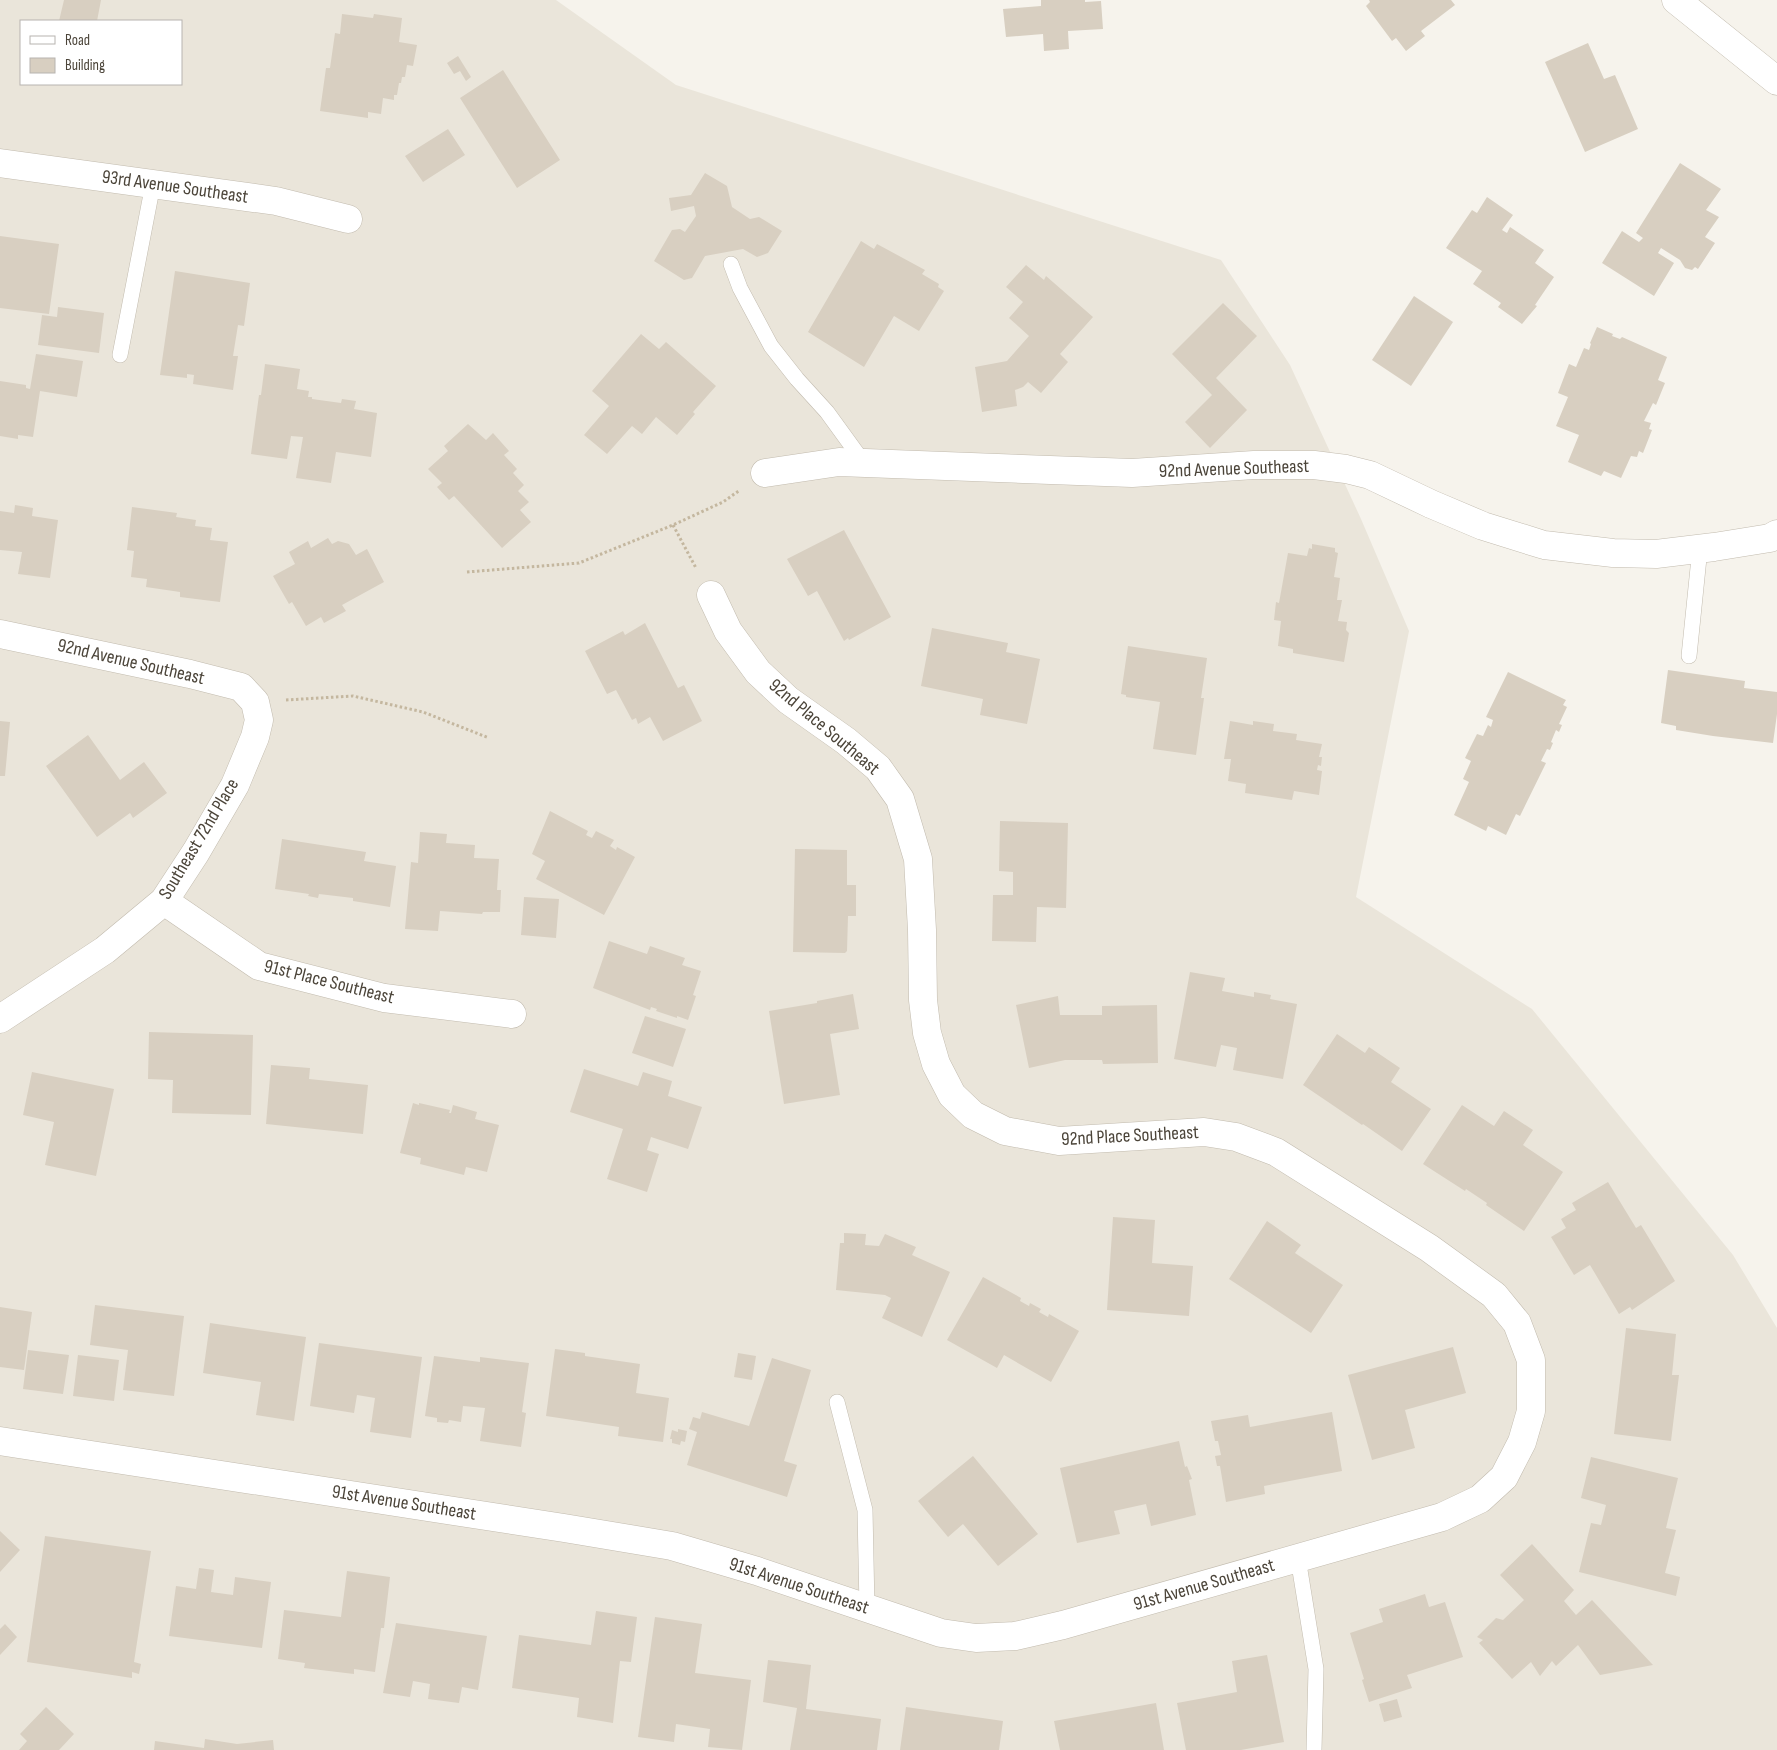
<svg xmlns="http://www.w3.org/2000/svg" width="1777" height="1750" viewBox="0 0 1777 1750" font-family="'Sofia Sans Condensed',sans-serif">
<rect width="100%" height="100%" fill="#f6f3ec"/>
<path fill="#eae5da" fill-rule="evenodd" d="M0 0H556L676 85 1221 260 1290 365 1361 519 1409 631 1356 897 1532 1009 1733 1255 1777 1328V1750H0ZM21 21H181V84H21Z"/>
<path fill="#d8cfc1" d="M64 0H101L97 21H59Z
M1041 0H1085V2L1101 1 1103 29 1068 31 1069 49 1044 51 1043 34 1006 37 1003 9 1041 6Z
M1369 0H1451L1455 5 1421 31 1425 36 1406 51 1396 38 1392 41 1366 6 1370 2Z
M342 14 373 18 374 14 402 18 399 42 417 45 413 66 407 65 405 77H402L401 83H399L397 95H394V100L383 98 381 114 368 112V118L320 111 326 68H330L335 33 340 34Z
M1588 43 1604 79 1615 75 1638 129 1585 152 1545 62Z
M458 56 471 77 466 81 460 71 454 74 447 63Z
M503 70 560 160 517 188 460 98Z
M448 129 465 155 423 182 405 156Z
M1680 163 1721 189 1706 210 1719 217 1705 237 1715 243 1698 269 1695 267 1692 270 1685 268 1680 260 1661 248 1658 253 1674 263 1654 296 1602 263 1622 231 1639 242 1643 238 1636 233Z
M705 173 727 186 732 207 750 219 759 217 782 231 768 253 757 257 743 249 705 256 692 278 684 280 654 261 672 230 680 229 685 232 696 216 694 206 671 211 669 198 691 195Z
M1487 197 1513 215 1502 230 1507 233 1510 227 1544 250 1535 263 1554 277 1535 305 1537 306 1522 324 1498 307 1501 303 1473 284 1482 271 1446 248 1472 210 1477 213Z
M0 236 59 244 49 314 0 308Z
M861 241 874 249 877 244 925 270 922 274 939 284 938 287 944 291 919 331 894 316 864 367 808 332Z
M1026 265 1044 280 1046 276 1093 317 1060 354 1068 362 1041 393 1028 382 1023 387 1015 390 1017 406 982 412 975 367 1007 361 1029 336 1009 318 1023 302 1006 287Z
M175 271 250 283 244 326 238 325 233 356H238L233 390 193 384 194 375 187 374V378L160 375Z
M1414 296 1453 322 1411 386 1372 360Z
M1223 303 1257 336 1216 378 1247 410 1210 448 1185 422 1212 395 1172 354Z
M58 307 104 313 99 353 38 345 42 315 57 317Z
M1597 327 1613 334 1612 336 1620 339 1622 337 1667 357 1658 380 1665 383 1656 405 1653 403 1644 421 1651 423 1649 429 1652 430 1643 453 1639 451 1637 457 1631 456 1621 478 1604 471 1601 476 1568 462 1579 435 1556 426 1568 397 1558 393 1569 364 1576 367 1584 348 1589 350 1591 344 1590 343Z
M641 334 659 349 666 342 716 386 693 412 695 414 677 435 656 417 642 434 632 426 607 454 584 435 609 406 592 391Z
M36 354 83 361 77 397 40 391 33 437 18 435V439L0 436V381L26 385V388L30 389Z
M265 364 300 369 297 389 309 391 308 397H312V399L341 403 342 399 356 401 354 409 377 413 371 457 336 452 331 483 296 478 303 437 291 436 287 459 251 454 259 395H261Z
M468 424 486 440 493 433 509 451 504 455 517 469 513 473 524 485 518 491 529 502 520 510 531 522 502 548 454 496 449 500 437 487 442 483 428 469 448 451 444 446Z
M15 505 33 508 32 516 58 520 50 578 18 574 22 552 0 550V511L14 513Z
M132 507 177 513 176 517 196 520 195 526 212 528 210 540 228 542 220 602 180 597V592L146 587 147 579 131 577 134 551 127 550Z
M844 530 891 617 849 640 848 638 844 641 817 591 808 596 787 559Z
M328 538 332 544 338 541 349 544 356 555 367 549 384 582 342 605 346 611 324 623 321 617 306 626 292 602 289 604 273 576 295 564 289 552 308 541 311 548Z
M1312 544 1335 548V552L1338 553 1334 577 1340 578 1337 600H1342L1338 621 1347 622 1346 630 1349 633 1344 662 1293 653V649L1278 646 1281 621 1274 620 1276 602 1279 603 1288 553 1307 556 1309 548 1312 549Z
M645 623 678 688 684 685 702 721 663 741 650 717 638 724 636 718 632 720 616 690 607 694 585 651 623 631 625 635Z
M932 628 1008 643 1006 652 1040 659 1027 724 980 715 983 699 921 686Z
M1128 646 1207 658 1201 698H1204L1196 755 1153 749 1160 702 1126 697V695L1121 694Z
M1668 670 1745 681 1744 688 1777 692V714L1773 743 1713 736 1676 730V726L1661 723Z
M1508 672 1566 700 1563 705 1567 707 1559 724 1562 725 1559 732 1556 730 1551 742 1553 743 1550 750 1547 749 1541 761 1546 763 1520 816 1516 814 1506 835 1488 826 1486 831 1454 815 1469 782 1463 779 1471 761 1465 758 1477 734 1483 736 1488 725 1491 727 1493 720 1486 717Z
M0 721 10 722 5 776H0Z
M1230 721 1253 725V721L1274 724 1273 731 1297 734 1296 740 1322 744 1319 757H1322L1321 766 1318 765 1317 770 1322 771 1319 795 1294 791 1292 800 1245 793 1246 784 1228 781 1231 759H1224Z
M88 735 120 780 144 762 167 793 133 818 130 813 97 837 46 766Z
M550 811 588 831 586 835 592 838 596 831 614 840 610 846 616 850 617 847 635 857 604 915 536 879 545 861 532 854Z
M1000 821 1068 823 1066 908 1037 907 1036 942 992 941 993 895H1013V872L999 871Z
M420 832 447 834 446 843 475 845 474 858 499 859 497 890H501L500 912H483L482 914 440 911 438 931 405 929 411 862 418 863Z
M282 839 366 852 364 861 396 866 390 907 353 901V898L319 894 318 898 308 896 309 894 275 889Z
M795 849 847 850V885H856V916H848L847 951 845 953 793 952Z
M524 897 559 899 556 938 521 935Z
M609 941 647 954 650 946 685 958 682 965 701 971 693 995 696 996 688 1020 677 1016V1018L656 1011 657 1009 651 1007 650 1010 593 988Z
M1190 972 1225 978 1222 991 1254 997V992L1271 995 1270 999 1297 1004 1283 1079 1233 1070 1237 1048 1221 1045 1216 1067 1174 1059Z
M853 994 859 1029 830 1034 840 1095 784 1104 769 1011 817 1003V1001Z
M1058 996 1060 1015H1102V1006L1157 1005 1158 1063 1103 1064 1102 1060H1065L1029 1068 1016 1005Z
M645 1016 686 1029 673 1067 632 1053Z
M149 1032 253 1035 251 1115 172 1113 173 1080 148 1079Z
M1337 1034 1365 1053 1369 1047 1400 1068 1391 1082 1431 1109 1402 1151 1363 1124 1362 1125 1303 1085Z
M271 1065 310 1068 309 1079 368 1085 363 1134 266 1124Z
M584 1069 638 1086 643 1072 672 1081 668 1096 702 1107 688 1149 651 1137 647 1150 659 1154 647 1192 607 1179 623 1129 570 1112Z
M32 1072 114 1089 96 1176 45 1165 54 1122 23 1115Z
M413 1103 419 1105V1103L450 1110 449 1113H451L453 1105 477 1112 475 1119 499 1125 487 1172 466 1167 464 1175 420 1164 421 1158 400 1153Z
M1462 1105 1494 1126 1504 1111 1533 1130 1523 1145 1563 1172 1524 1231 1486 1205 1487 1203 1466 1189 1465 1191 1423 1164Z
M1608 1182 1636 1228 1641 1225 1675 1281 1632 1310 1630 1307 1619 1314 1590 1265 1574 1275 1551 1237 1566 1228 1561 1219 1576 1210 1572 1203Z
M1113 1217 1155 1220 1152 1263 1193 1266 1189 1316 1107 1310Z
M1267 1221 1301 1245 1295 1253 1343 1285 1311 1333 1229 1279Z
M844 1233 866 1234 865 1245 879 1246 885 1234 916 1247 912 1255 950 1272 922 1337 882 1318 891 1298 885 1295 836 1290 840 1243H844Z
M983 1277 1021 1298 1020 1301 1029 1306 1030 1303 1041 1309 1039 1312 1048 1317 1049 1314 1079 1331 1051 1382 1004 1355 997 1368 947 1340Z
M95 1305 184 1316 174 1396 123 1390 128 1350 90 1345Z
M0 1307 32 1312 24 1370 0 1367Z
M210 1323 306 1337 294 1421 256 1415 261 1382 203 1373Z
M1626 1328 1676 1334 1672 1375H1679L1671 1441 1614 1434Z
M319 1343 422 1357 411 1438 370 1432 375 1398 357 1395 354 1413 310 1406Z
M1453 1347 1466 1393 1405 1410 1415 1448 1372 1460 1348 1375Z
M555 1349 585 1353V1356L640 1364 636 1393 669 1398 663 1442 618 1436 619 1427 546 1416Z
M28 1350 69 1355 63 1394 23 1389Z
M738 1353 756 1356 752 1380 734 1377Z
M78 1355 119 1360 114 1401 73 1396Z
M434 1356 480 1362V1357L529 1363 522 1412 526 1413 521 1447 480 1441 485 1408 463 1406 461 1422 449 1420 448 1423 437 1422V1418L425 1416Z
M772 1358 811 1370 784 1461 797 1465 787 1497 687 1465 697 1432 689 1429 693 1417 700 1419 702 1412 749 1426Z
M1332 1412 1342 1471 1264 1486 1265 1494 1226 1502 1220 1466H1217L1215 1456 1221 1455 1218 1441H1215L1211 1421 1248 1415 1250 1427Z
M678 1429 687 1431 685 1442 681 1441 680 1445 672 1443V1439H670L672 1430 678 1432Z
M1179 1441 1185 1467 1187 1466 1192 1479 1189 1480 1196 1515 1151 1526 1146 1504 1114 1511 1120 1534 1077 1543 1060 1468Z
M973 1456 1038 1534 998 1566 963 1524 948 1537 918 1501Z
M1591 1457 1678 1478 1666 1528 1676 1530 1665 1573 1680 1577 1676 1596 1579 1572 1591 1523 1601 1525 1606 1505 1581 1498Z
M0 1531 20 1550 0 1572Z
M45 1536 151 1551 134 1662 141 1664 139 1674 132 1672V1678L27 1662Z
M1532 1544 1574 1590 1564 1601 1576 1615 1592 1600 1653 1665 1600 1675 1578 1645 1556 1666 1552 1661 1540 1676 1531 1662 1512 1679 1479 1643 1483 1640 1477 1637 1496 1618 1503 1620 1524 1600 1500 1575Z
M199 1568 214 1570 211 1592 233 1595 235 1577 271 1582 262 1648 169 1636 176 1586 196 1589Z
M347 1571 390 1577 384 1628H381L375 1672 354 1669V1674L304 1668 305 1663 278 1659 284 1610 341 1617Z
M1425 1594 1429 1607 1445 1602 1463 1657 1407 1675 1412 1688 1369 1702 1362 1680 1364 1679 1350 1633 1383 1622 1379 1609Z
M596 1611 637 1617 631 1662 620 1661 613 1723 577 1717 579 1698 512 1688 519 1635 591 1645Z
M655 1617 702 1624 695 1673 751 1680 742 1750 708 1747 710 1729 676 1724 674 1742 638 1737Z
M396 1623 487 1636 478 1690 462 1687 459 1703 428 1699 430 1684 413 1681 410 1697 383 1693Z
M5 1624 17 1637 0 1655V1629Z
M1267 1655 1284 1742 1241 1750H1186L1177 1703 1237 1692 1232 1661Z
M768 1660 811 1665 806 1709 881 1719 877 1750H790L797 1708 763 1702Z
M1397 1699 1402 1717 1384 1722 1379 1704Z
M1156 1703 1164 1750H1060L1054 1721Z
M46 1707 74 1734 59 1750H19L27 1741 20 1734Z
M906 1707 1003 1721 999 1750H900Z
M205 1739 237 1744 273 1740 274 1750H154L155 1741 204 1748Z"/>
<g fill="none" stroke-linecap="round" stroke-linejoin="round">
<defs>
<path id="service" d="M731 264 740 288 771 346 797 379 827 412 864 463
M120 355 153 184
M1689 656 1700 548
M837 1402 865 1510 867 1608
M1298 1558 1316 1669 1314 1750"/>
<path id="minor" d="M0 163 276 201 348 219
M765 473 839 462 1132 473 1254 465H1314L1346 469 1370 475 1431 504 1483 526 1544 545 1613 553 1656 554 1714 547 1770 538 1777 534
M0 634 190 674 241 687 255 702 259 720 255 737 235 785 196 852 164 901 105 950 0 1019
M164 901 259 966 384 998 512 1014
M0 1441 564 1528 672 1546 757 1571 941 1633 976 1638 1015 1636 1063 1625 1442 1517 1480 1499 1504 1477 1522 1442 1531 1411V1360L1517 1323 1494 1295 1429 1248 1276 1152 1236 1137 1204 1132 1059 1141 1005 1131 973 1115 952 1095 936 1064 927 1033 923 1000 922 930 918 859 900 799 878 768 846 741 788 700 758 672 728 631 711 595"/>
<path id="tertiary" d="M1676 0 1777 81"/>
</defs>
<use href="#service" stroke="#c2bbae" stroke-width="16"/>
<use href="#minor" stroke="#c2bbae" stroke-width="29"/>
<use href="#tertiary" stroke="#c2bbae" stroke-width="29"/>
<path stroke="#c4b79f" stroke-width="3" stroke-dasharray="2.5 2.5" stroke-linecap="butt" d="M673 525 696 568
M467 572 579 563 673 525 723 502 740 490
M286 700 353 696 423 712 489 738"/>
<use href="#service" stroke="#fff" stroke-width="15"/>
<use href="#minor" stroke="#fff" stroke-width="28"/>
<use href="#tertiary" stroke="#fff" stroke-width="28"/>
</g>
<g text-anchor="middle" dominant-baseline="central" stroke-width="5" stroke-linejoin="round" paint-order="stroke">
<g font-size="19" fill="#4b4439" stroke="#fff">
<text transform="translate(175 187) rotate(8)">93rd Avenue Southeast</text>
<text transform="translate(1234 469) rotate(-2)">92nd Avenue Southeast</text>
<text transform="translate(131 662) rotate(13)">92nd Avenue Southeast</text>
<text transform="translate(824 727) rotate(40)">92nd Place Southeast</text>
<text transform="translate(199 839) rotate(-59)">Southeast 72nd Place</text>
<text transform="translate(329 982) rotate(14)">91st Place Southeast</text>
<text transform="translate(1130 1136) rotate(-3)">92nd Place Southeast</text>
<text transform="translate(404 1503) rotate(9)">91st Avenue Southeast</text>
<text transform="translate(1204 1585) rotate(-16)">91st Avenue Southeast</text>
<text transform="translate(799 1586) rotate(18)">91st Avenue Southeast</text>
</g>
</g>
<rect x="20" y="20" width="162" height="65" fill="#ffffff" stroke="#b7b4b0"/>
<rect x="30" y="36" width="25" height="8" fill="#ffffff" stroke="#b7b4b0"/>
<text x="65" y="45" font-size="15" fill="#4b4439">Road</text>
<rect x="30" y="58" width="25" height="15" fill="#d8cfc1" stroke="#b7b4b0"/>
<text x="65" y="70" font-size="15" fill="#4b4439">Building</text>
</svg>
